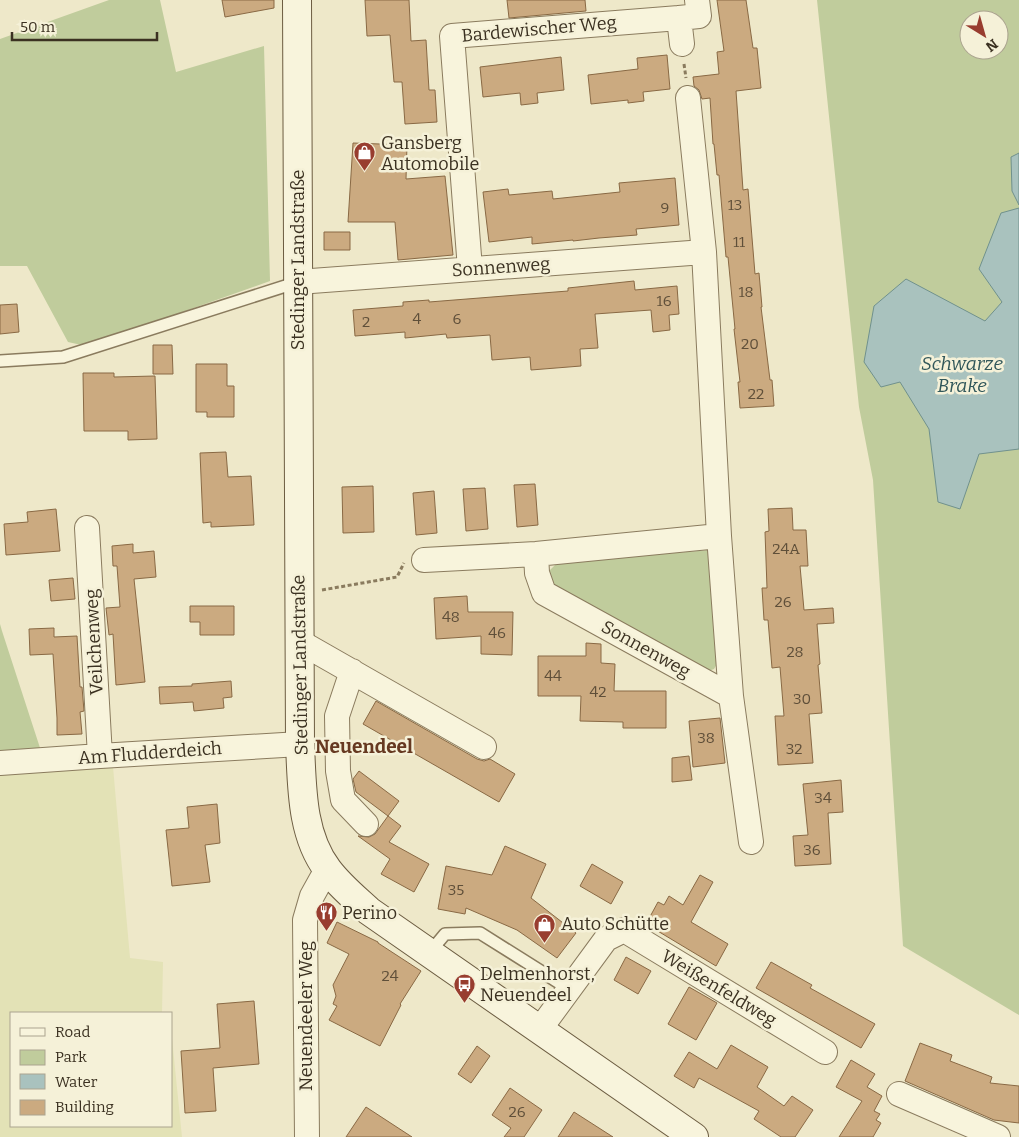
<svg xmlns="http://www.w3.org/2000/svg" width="1019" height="1137" viewBox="0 0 1019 1137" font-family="Bitter,serif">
<rect width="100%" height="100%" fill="#eee8c9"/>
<path fill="#e3e2b6" d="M113 767 130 958 163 962 162 1013H11V1126H171V1029L182 1137H0V774L47 770Z"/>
<path fill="#c0cc9c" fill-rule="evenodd" d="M109 0H160L176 72 264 46 270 281 86 346 68 342 27 266H0V39Z
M817 0H1019V1015L903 946 873 480 859 407ZM969 20H999V50H969Z
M710 550 720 659 714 669 703 673 551 588 547 573 557 563Z
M0 624 2 631 42 754 0 756Z"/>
<path fill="#a9c2be" stroke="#70918d" d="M1019 153V205L1012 191 1011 157Z
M1019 208V449L979 454 960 509 938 502 929 429 900 382 881 387 864 362 874 306 906 279 985 321 1002 302 979 269 1001 213Z"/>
<path fill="#cbaa80" stroke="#896944" d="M222 0H274V8L225 17Z
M365 0H409L411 41 426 40 429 90H435L437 122 405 124 402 82H394L390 35 367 36Z
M507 0H585L586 11 509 18Z
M717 0H746L753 48H757L761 88 736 91 743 190 748 189 755 274 759 273 762 307H761L770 380H772L774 406 740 408 738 382H740L734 329H735L728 257H726L719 175H717L714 144H713L710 98 702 99 699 90 694 86 693 77 719 74 717 52 724 51Z
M667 55 670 89 643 92 644 101 628 103V100L591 104 588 75 638 69 637 58Z
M561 57 564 90 537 93 538 103 521 105 520 93 483 97 480 67Z
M353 143 407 145 406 179 445 176 453 255 398 260 395 222H348Z
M675 178 679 225 636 229 637 235 599 238 573 241V240L532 244V237L489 242 483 192 508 189 509 195 552 191 553 199 620 192 619 183Z
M324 232H350V250H324Z
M634 281 635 290 677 286 679 314 669 315 670 330 653 332 651 310 595 314 598 348 580 349 581 366 531 370 530 357 492 360 490 335 447 338 446 334 405 338V332L355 336 353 310 403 306V302L429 300V302L568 291V288Z
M17 304 19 332 0 334V305Z
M153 345H172L173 374H153Z
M196 364H227V386H234V417H207V412H196Z
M83 373H114V377L155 376 157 439 128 440V431H84Z
M226 452 228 477 251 476 254 525 211 527V522L203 523 200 453Z
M535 484 538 525 517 527 514 485Z
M373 486 374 532 343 533 342 487Z
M485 488 488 529 466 531 463 489Z
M434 491 437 533 416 535 413 493Z
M792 508 793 530H806L808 566H800L804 610 833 608 834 623 817 624 820 664 818 665 822 713 809 714 813 763 778 765 775 716H784L780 667 772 668 768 620H764L762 588H767L765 532 769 531 768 509Z
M56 509 60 551 6 555 4 524 28 522 27 512Z
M133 544V553L154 551 156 577 134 579 145 682 116 685 113 634 109 635 106 608 120 607 117 566H113L112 546Z
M73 578 75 599 51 601 49 580Z
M467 596 468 612H513L512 655 481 654V636L436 639 434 598Z
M190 606H234V635H200V622H190Z
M54 628V637L77 636 80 687H82L84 711 80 712 82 734 57 735V718L53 654 30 655 29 629Z
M586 643 601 644V663L615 664 614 691H666V728H623V722L580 721 581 696H538V656H586Z
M231 681 232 697 223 698 224 708 194 711 193 702 160 704 159 687 192 686V684Z
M376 701 477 759 484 761 490 759 515 774 499 802 363 724Z
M720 718 725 763 693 767 689 721Z
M689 756 692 780 672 782V758Z
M359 771 399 801 388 816 356 792 353 779Z
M841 780 843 812 828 813 831 864 795 866 793 836 808 835 803 784Z
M217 804 220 843 205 845 210 882 172 886 166 830 189 828 187 807Z
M388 816 401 826 389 842 429 864 414 892 381 874 390 859 358 836 369 837 375 834Z
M505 846 546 864 531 898 576 933 557 958 517 930 466 908 465 914 438 909 446 866 492 875Z
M592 864 623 882 611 904 580 886Z
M700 875 713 882 691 922 728 944 716 966 646 924 658 902 664 905 669 896 683 905Z
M337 922 378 942V943L421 971 400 1004 401 1005 380 1046 329 1020 337 1006 333 1004 336 996 333 985 349 954 327 943Z
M626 957 651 971 638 994 614 980Z
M771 962 812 985 810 988 875 1024 861 1048 756 988Z
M689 987 717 1003 696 1040 668 1024Z
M254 1001 259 1064 213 1068 216 1111 185 1113 181 1051 220 1048 217 1004Z
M920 1043 952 1055 950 1061 992 1077 990 1083 1019 1086V1123L994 1120 905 1081Z
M731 1045 768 1067 757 1087 784 1106 792 1096 813 1110 795 1137H781L754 1119 759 1111 699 1078 694 1088 674 1076 689 1052 717 1069Z
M477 1046 490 1056 471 1083 458 1074Z
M851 1060 875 1074 867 1087 882 1096 874 1111 880 1114 876 1120 881 1123 873 1137H839L862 1101 836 1087Z
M510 1088 542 1110 524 1137H504L511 1128 492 1115Z
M366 1107 412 1137H346Z
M574 1112 613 1137H558Z"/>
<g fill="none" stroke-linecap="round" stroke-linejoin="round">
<defs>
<path id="service" d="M0 361 63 357 298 282
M430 952 445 934 480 933 569 989"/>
<path id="minor" d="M682 44 679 18 699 16 697 0
M688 98 704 252
M470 269 452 36 679 18
M298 282 704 252 719 536 731 696 751 842
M87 528 100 756
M536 554 537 573 544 593 731 696
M424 560 536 554 719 536
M300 642 484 747
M352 671 337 716 338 771 343 800 366 824
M0 763 100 756 300 744
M540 1029 606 939 624 930 825 1052
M899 1094 998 1137
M307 1137 305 920 312 896 327 869"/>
<path id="secondary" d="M297 0 300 744C302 786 301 835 328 870 340 886 355 898 369 911L694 1137"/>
</defs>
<use href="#service" stroke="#8a7b5e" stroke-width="14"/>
<use href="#minor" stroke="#8a7b5e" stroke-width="26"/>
<use href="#secondary" stroke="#6c5c41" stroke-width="30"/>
<path stroke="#8a7b5e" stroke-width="3" stroke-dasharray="4 2.5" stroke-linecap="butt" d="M684 64 686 78
M322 590 397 577 404 563"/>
<use href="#service" stroke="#f8f4dc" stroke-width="11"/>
<use href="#minor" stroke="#f8f4dc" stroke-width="24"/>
<use href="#secondary" stroke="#f8f4dc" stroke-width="28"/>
</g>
<defs>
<symbol id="shop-pin" viewBox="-11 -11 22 30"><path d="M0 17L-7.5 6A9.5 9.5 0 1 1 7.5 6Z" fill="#983d2f" stroke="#f5f1d8"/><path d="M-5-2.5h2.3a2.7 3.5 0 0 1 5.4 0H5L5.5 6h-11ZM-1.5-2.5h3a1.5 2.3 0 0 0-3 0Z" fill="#fff"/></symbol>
<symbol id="restaurant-pin" viewBox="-11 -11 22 30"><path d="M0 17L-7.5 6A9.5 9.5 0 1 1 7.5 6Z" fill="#983d2f" stroke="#f5f1d8"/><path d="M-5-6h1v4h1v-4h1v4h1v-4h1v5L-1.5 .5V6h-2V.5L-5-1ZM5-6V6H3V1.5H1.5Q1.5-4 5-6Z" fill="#fff"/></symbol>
<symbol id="bus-pin" viewBox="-11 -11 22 30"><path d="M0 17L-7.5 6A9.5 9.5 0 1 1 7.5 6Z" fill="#983d2f" stroke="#f5f1d8"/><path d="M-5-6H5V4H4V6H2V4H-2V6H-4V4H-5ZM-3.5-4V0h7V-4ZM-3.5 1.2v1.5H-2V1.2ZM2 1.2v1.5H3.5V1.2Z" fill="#fff"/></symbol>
</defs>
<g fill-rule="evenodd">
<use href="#shop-pin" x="352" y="140" width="25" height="34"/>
<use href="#restaurant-pin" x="314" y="900" width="25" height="34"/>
<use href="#shop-pin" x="532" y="912" width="25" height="34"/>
<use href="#bus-pin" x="452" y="972" width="25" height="34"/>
</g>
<g text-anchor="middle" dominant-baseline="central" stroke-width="5" stroke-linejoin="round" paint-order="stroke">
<g font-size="15" fill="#5f4f39">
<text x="735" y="205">13</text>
<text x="665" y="208">9</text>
<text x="739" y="242">11</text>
<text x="746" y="292">18</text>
<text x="664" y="301">16</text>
<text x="417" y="319">4</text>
<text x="457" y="319">6</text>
<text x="366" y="322">2</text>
<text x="750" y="344">20</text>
<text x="756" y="394">22</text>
<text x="786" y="549">24A</text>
<text x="783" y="602">26</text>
<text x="451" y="617">48</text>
<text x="497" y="633">46</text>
<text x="795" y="652">28</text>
<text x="553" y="676">44</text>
<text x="598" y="692">42</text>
<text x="802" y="699">30</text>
<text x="706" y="738">38</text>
<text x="794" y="749">32</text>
<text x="823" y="798">34</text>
<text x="812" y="850">36</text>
<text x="456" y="890">35</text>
<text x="390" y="976">24</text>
<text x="517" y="1112">26</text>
</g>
<g font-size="18" fill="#3b3121" stroke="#f5f1d8">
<text transform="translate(539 29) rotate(-5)">Bardewischer Weg</text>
<text transform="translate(298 260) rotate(-90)">Stedinger Landstraße</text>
<text transform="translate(501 267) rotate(-4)">Sonnenweg</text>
<text transform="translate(94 642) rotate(-93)">Veilchenweg</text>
<text transform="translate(646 649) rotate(29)">Sonnenweg</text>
<text transform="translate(300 665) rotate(-91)">Stedinger Landstraße</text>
<text transform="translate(150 753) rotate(-4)">Am Fludderdeich</text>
<text transform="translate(719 988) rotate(31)">Weißenfeldweg</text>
<text transform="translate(306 1016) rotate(-90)">Neuendeeler Weg</text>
</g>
<g font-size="18" fill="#3b3121" stroke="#f5f1d8" text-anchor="start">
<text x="381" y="143">Gansberg<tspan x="381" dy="21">Automobile</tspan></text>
<text x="342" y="913">Perino</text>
<text x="561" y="924">Auto Schütte</text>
<text x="480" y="974">Delmenhorst,<tspan x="480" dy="21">Neuendeel</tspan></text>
</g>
<g font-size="19" font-style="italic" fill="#31575a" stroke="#f5f1d8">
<text x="962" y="363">Schwarze<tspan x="962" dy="22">Brake</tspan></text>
</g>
<g font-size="19" font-weight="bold" fill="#663921" stroke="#f5f1d8">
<text x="364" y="746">Neuendeel</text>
</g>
</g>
<rect x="10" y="1012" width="162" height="115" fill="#f5f1d8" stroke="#aba48f"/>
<rect x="20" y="1028" width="25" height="8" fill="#f8f4dc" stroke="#aba48f"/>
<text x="55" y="1037" font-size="15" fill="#3b3121">Road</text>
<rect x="20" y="1050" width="25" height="15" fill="#c0cc9c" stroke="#aba48f"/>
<text x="55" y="1062" font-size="15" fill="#3b3121">Park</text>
<rect x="20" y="1074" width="25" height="15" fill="#a9c2be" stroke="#aba48f"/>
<text x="55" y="1087" font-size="15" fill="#3b3121">Water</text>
<rect x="20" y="1100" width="25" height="15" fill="#cbaa80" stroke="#aba48f"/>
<text x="55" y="1112" font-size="15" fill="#3b3121">Building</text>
<g transform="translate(984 35) rotate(143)"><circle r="24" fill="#f5f1d8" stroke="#aba48f"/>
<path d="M0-4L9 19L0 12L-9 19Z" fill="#983d2f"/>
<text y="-8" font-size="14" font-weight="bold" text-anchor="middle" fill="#3b3121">N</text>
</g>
<path d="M12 32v8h145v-8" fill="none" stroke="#3b3121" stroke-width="2.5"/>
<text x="20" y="32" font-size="15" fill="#3b3121" stroke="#f5f1d8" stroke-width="4" paint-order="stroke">50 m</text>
</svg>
